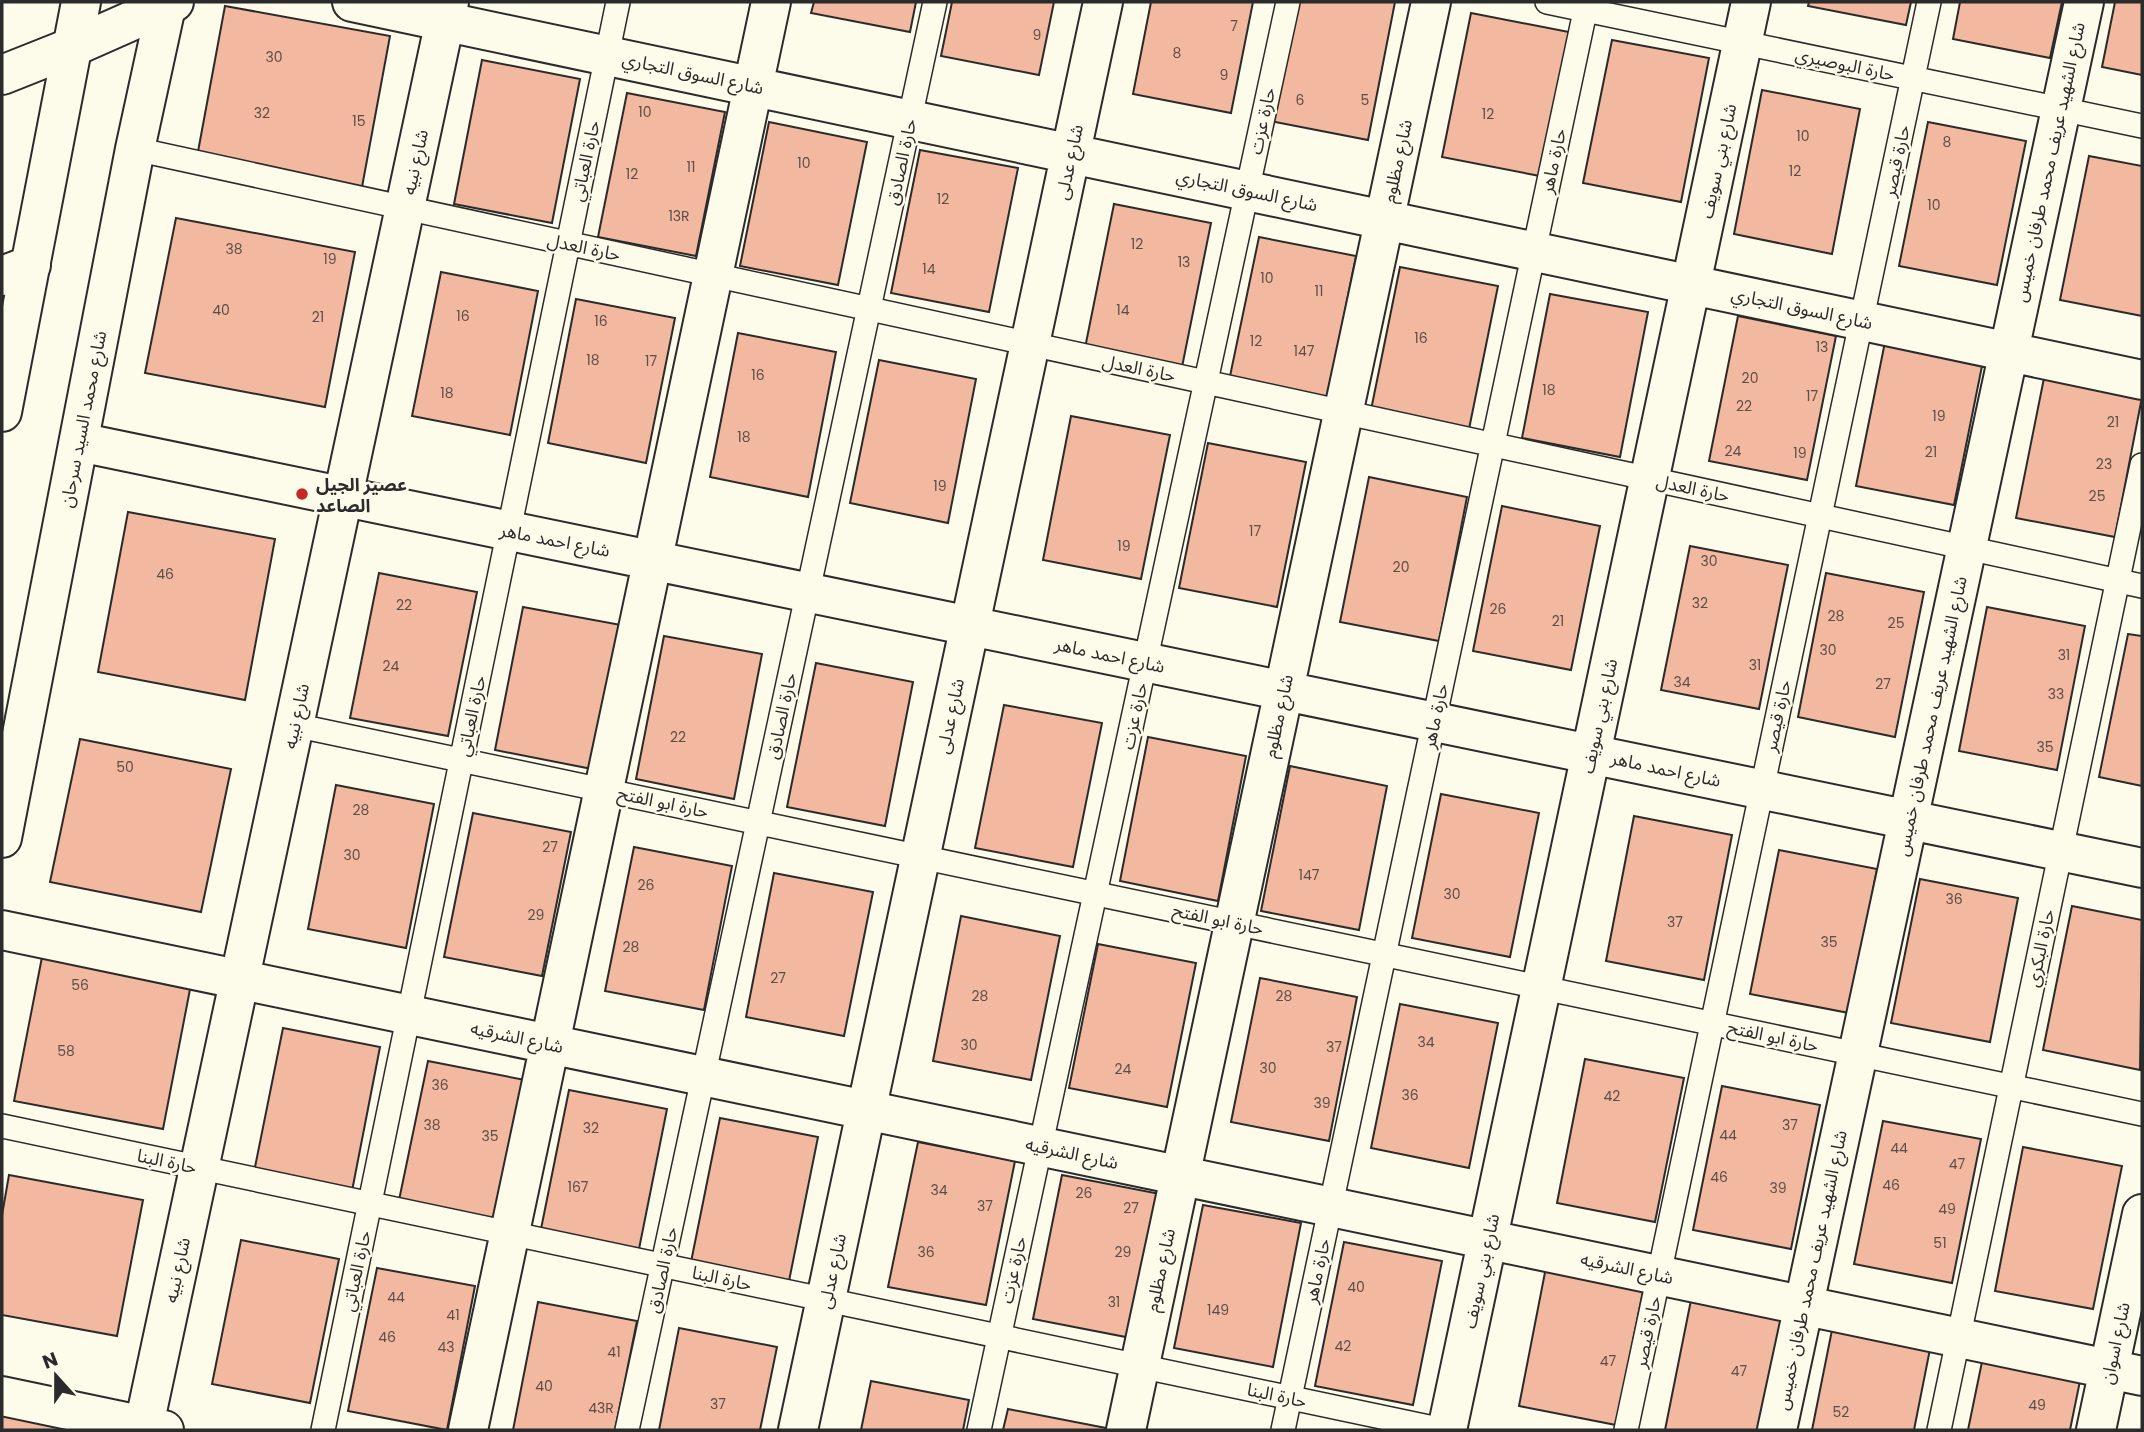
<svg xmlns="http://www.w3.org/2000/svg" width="2144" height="1432" viewBox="0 0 2144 1432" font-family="Poppins,'Noto Sans Arabic',sans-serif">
<rect width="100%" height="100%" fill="#fdfbea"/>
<path fill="#f2b8a0" stroke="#2b2b2b" stroke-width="2" d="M814 2H916L910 32 811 13Z
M952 2H1054L1039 75 941 56Z
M1151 2H1253L1231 113 1133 94Z
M1293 2H1395L1368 140 1270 121Z
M1809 2H1911L1906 25 1808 6Z
M1960 2H2062L2050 58 1953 39Z
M2115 2H2142V75L2102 67Z
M225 6 390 36 362 187 197 157Z
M1471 13 1569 32 1540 176 1442 157Z
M1612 40 1709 58 1681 202 1583 183Z
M482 60 580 79 552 223 454 204Z
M1762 90 1860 109 1832 254 1734 234Z
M627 93 725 112 696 256 598 237Z
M769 122 867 142 838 285 740 266Z
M1928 122 2026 141 1997 285 1899 266Z
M920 150 1018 168 989 312 891 293Z
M2089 156 2142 166V316L2060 300Z
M1114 204 1211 223 1182 367 1085 348Z
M176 218 355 252 325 407 145 373Z
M1259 237 1356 256 1327 400 1229 381Z
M1400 267 1498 286 1469 429 1371 410Z
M441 272 538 291 510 435 412 416Z
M1550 294 1648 312 1620 457 1522 438Z
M576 299 675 318 646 463 548 443Z
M1738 316 1836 336 1807 480 1709 461Z
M738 333 836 352 808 497 710 477Z
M1885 342 1983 361 1954 505 1856 486Z
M879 360 976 379 948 523 850 503Z
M2045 373 2142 397 2115 537 2016 518Z
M1071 416 1170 435 1141 579 1043 560Z
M1208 443 1306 462 1277 607 1179 588Z
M1369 477 1467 497 1439 641 1340 622Z
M1502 506 1600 526 1571 670 1473 651Z
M128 512 275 539 245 700 98 672Z
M1690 546 1788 565 1759 709 1661 690Z
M379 573 477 592 448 736 350 718Z
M1826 573 1924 592 1895 737 1798 717Z
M523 607 621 625 592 769 495 750Z
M1987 607 2085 626 2057 770 1959 751Z
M2128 634 2142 636V786L2099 777Z
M664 636 762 654 734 799 636 779Z
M816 663 913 682 885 826 787 807Z
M1004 705 1102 723 1073 867 975 848Z
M1148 737 1246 756 1218 901 1120 881Z
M80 739 231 769 201 912 50 882Z
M1290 766 1387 786 1359 930 1261 911Z
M336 785 434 804 406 948 308 929Z
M1441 794 1539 813 1510 957 1412 938Z
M473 813 571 832 542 976 444 957Z
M1634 816 1732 835 1704 980 1606 961Z
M634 847 732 866 704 1010 605 991Z
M1779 850 1877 869 1849 1013 1750 994Z
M774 873 873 892 844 1036 746 1017Z
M1920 879 2018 898 1990 1042 1891 1023Z
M2072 906 2142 920 2140 1070 2043 1050Z
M961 916 1060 936 1031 1080 933 1061Z
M1098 944 1196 963 1167 1107 1069 1088Z
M43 952 192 979 163 1129 14 1101Z
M1260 978 1357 997 1329 1141 1231 1122Z
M1400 1004 1498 1023 1469 1168 1371 1148Z
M283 1028 380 1047 352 1191 254 1172Z
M1585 1059 1684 1078 1655 1222 1557 1203Z
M428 1061 525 1080 497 1225 398 1205Z
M1722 1086 1820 1105 1791 1249 1693 1230Z
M569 1090 667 1109 638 1254 540 1234Z
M720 1118 818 1137 789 1281 691 1262Z
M1883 1121 1981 1139 1952 1283 1854 1264Z
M918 1142 1015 1161 986 1305 888 1287Z
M2023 1147 2122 1166 2093 1309 1995 1291Z
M9 1175 143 1200 117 1336 2 1315V1215Z
M1062 1175 1160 1194 1131 1338 1033 1319Z
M1203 1205 1301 1223 1273 1367 1174 1348Z
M241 1240 339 1259 310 1403 212 1384Z
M1344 1242 1442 1261 1413 1405 1315 1386Z
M1547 1262 1645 1281 1616 1425 1519 1406Z
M377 1268 475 1286 447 1430 348 1411Z
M1692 1295 1790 1315 1766 1430H1665Z
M538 1302 637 1321 615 1430H513Z
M1833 1325 1931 1344 1914 1430H1812Z
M679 1328 777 1347 760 1430H659Z
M1984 1352 2082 1371 2070 1430H1968Z
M871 1381 969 1400 963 1430H861Z
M1008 1409 1106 1428 1105 1430H1003Z
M2 1415 87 1430H2Z"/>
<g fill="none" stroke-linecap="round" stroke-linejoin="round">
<defs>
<path id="lane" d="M1547 2 2142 126
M135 149 2142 586
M294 725 2142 1114
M2 1126 1443 1430
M323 1430 618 2
M627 1430 935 2
M979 1430 1288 2
M1283 1430 1587 2
M1626 1430 1929 2
M1939 1430 2142 465"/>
<path id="street" d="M352 2 2142 380
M2 75 70 48 174 2
M2 276 31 265
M79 442 2142 868
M2 930 2142 1376
M2 1396 164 1430
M143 1430 449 2
M468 1430 771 2
M798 1430 1103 2
M1126 1430 1431 2
M1447 1430 1751 2
M1777 1430 2084 2
M2096 1430 2142 1214"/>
<path id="secondary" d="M2 412 81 2
M2 838 135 149 167 2"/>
</defs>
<use href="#lane" stroke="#2b2b2b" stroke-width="26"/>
<use href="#street" stroke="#2b2b2b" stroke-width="42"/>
<use href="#secondary" stroke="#2b2b2b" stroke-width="42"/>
<use href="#lane" stroke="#fdfbea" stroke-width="23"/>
<use href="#street" stroke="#fdfbea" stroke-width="38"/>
<use href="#secondary" stroke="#fdfbea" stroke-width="38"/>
</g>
<circle fill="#c62828" stroke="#fdfbea" stroke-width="2.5" cx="302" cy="494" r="7"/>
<g text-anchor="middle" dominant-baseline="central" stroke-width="5" stroke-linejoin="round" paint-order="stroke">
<g font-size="14" fill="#5d4e48">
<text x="1234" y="26">7</text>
<text x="1037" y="35">9</text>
<text x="1177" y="53">8</text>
<text x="274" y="57">30</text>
<text x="1224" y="75">9</text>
<text x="1300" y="100">6</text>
<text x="1365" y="100">5</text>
<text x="645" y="112">10</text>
<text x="262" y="113">32</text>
<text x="1488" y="114">12</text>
<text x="359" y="121">15</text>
<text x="1803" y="136">10</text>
<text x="1947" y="142">8</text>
<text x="804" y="163">10</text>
<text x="691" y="167">11</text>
<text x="1795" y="171">12</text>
<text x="632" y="174">12</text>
<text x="943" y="199">12</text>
<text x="1934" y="205">10</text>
<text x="679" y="216">13R</text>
<text x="1137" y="244">12</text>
<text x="234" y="249">38</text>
<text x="330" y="259">19</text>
<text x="1184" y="262">13</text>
<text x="929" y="269">14</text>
<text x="1267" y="278">10</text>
<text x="1319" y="291">11</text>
<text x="221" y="310">40</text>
<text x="1123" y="310">14</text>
<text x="463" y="316">16</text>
<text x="318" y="317">21</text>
<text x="601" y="321">16</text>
<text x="1421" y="338">16</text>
<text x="1256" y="341">12</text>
<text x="1822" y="347">13</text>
<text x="1304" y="351">147</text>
<text x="593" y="360">18</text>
<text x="651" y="361">17</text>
<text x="758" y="375">16</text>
<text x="1750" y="378">20</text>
<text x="1549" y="390">18</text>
<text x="447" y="393">18</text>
<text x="1812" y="396">17</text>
<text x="1744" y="406">22</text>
<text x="1939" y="416">19</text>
<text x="2113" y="422">21</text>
<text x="744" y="437">18</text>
<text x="1733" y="451">24</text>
<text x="1931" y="452">21</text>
<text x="1800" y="453">19</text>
<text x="2104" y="464">23</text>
<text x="940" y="486">19</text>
<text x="2097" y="496">25</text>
<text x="1255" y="531">17</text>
<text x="1124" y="546">19</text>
<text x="1709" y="561">30</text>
<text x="1401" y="567">20</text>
<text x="165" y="574">46</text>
<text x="1700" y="603">32</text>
<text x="404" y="605">22</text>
<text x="1498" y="609">26</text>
<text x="1836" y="616">28</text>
<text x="1558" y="621">21</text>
<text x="1896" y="623">25</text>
<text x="1828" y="650">30</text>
<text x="2064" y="655">31</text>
<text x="1755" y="665">31</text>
<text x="391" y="666">24</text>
<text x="1682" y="682">34</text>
<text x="1883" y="684">27</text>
<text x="2056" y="694">33</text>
<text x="678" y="737">22</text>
<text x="2045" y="747">35</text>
<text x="125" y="767">50</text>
<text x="361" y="810">28</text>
<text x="550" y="847">27</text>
<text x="352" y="855">30</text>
<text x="1309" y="875">147</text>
<text x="646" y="885">26</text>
<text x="1452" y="894">30</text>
<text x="1954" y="899">36</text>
<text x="536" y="915">29</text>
<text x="1675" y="922">37</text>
<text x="1829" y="942">35</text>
<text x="631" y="947">28</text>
<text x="778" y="978">27</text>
<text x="80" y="985">56</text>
<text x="980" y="996">28</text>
<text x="1284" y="996">28</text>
<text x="1426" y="1042">34</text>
<text x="969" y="1045">30</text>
<text x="1334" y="1047">37</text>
<text x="66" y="1051">58</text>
<text x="1268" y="1068">30</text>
<text x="1123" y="1069">24</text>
<text x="440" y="1085">36</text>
<text x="1410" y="1095">36</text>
<text x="1612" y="1096">42</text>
<text x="1322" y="1103">39</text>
<text x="432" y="1125">38</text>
<text x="1790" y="1125">37</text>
<text x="591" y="1128">32</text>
<text x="1728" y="1135">44</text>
<text x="490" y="1136">35</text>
<text x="1899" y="1148">44</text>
<text x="1957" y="1164">47</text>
<text x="1719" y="1177">46</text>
<text x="1891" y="1185">46</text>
<text x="578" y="1187">167</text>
<text x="1778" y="1188">39</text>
<text x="939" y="1190">34</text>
<text x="1084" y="1193">26</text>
<text x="985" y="1206">37</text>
<text x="1131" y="1208">27</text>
<text x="1947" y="1209">49</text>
<text x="1940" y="1243">51</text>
<text x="926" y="1252">36</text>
<text x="1123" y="1252">29</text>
<text x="1356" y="1287">40</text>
<text x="396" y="1297">44</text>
<text x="1114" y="1302">31</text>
<text x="1218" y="1310">149</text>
<text x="453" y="1315">41</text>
<text x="387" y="1337">46</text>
<text x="1343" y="1346">42</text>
<text x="446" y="1347">43</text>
<text x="614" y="1352">41</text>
<text x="1608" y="1361">47</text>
<text x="1739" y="1371">47</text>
<text x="544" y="1386">40</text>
<text x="718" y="1404">37</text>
<text x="2037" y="1405">49</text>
<text x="601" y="1408">43R</text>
<text x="1841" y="1412">52</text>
</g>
<g font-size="18" fill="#2b2b2b" stroke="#fdfbea">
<text transform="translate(1845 64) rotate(12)">حارة البوصيري</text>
<text transform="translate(693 73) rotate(12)">شارع السوق التجاري</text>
<text transform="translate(1262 121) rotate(-78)">حارة عزت</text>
<text transform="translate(585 161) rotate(-78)">حارة العباتي</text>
<text transform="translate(1397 161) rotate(-78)">شارع مظلوم</text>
<text transform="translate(1553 161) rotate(-78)">حارة ماهر</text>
<text transform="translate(1718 161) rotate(-78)">شارع بني سويف</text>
<text transform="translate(1896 161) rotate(-78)">حارة قيصر</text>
<text transform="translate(415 162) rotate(-78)">شارع نبيه</text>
<text transform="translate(901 162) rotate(-78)">حارة الصادق</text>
<text transform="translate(1069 162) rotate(-78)">شارع عدلى</text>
<text transform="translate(2049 162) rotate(-78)">شارع الشهيد عريف محمد طرفان خميس</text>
<text transform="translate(1247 190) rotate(12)">شارع السوق التجاري</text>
<text transform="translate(584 247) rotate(12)">حارة العدل</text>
<text transform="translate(1802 308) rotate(12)">شارع السوق التجاري</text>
<text transform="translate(1139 368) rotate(12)">حارة العدل</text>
<text transform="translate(83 419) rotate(-79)">شارع محمد السيد سرحان</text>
<text transform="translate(1693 488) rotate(12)">حارة العدل</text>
<text transform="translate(555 540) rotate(11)">شارع احمد ماهر</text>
<text transform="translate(1110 655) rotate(12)">شارع احمد ماهر</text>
<text transform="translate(296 716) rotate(-78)">شارع نبيه</text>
<text transform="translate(471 716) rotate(-78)">حارة العباتي</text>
<text transform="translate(781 716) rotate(-78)">حارة الصادق</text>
<text transform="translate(950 716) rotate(-78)">شارع عدلى</text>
<text transform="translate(1134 716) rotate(-78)">حارة عزت</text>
<text transform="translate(1278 716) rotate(-78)">شارع مظلوم</text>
<text transform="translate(1435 716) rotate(-78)">حارة ماهر</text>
<text transform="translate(1599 716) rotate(-78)">شارع بني سويف</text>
<text transform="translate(1777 716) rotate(-78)">حارة قيصر</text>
<text transform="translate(1931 716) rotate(-78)">شارع الشهيد عريف محمد طرفان خميس</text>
<text transform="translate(1666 769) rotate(12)">شارع احمد ماهر</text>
<text transform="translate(663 802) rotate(12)">حارة ابو الفتح</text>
<text transform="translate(1218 919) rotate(12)">حارة ابو الفتح</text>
<text transform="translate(2040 948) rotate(-78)">حارة البكري</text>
<text transform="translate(1773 1036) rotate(12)">حارة ابو الفتح</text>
<text transform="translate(517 1037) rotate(12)">شارع الشرقيه</text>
<text transform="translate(1072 1153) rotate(12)">شارع الشرقيه</text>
<text transform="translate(167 1161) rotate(12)">حارة البنا</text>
<text transform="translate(1627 1268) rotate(12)">شارع الشرقيه</text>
<text transform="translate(177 1270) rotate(-78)">شارع نبيه</text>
<text transform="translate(662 1270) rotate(-78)">حارة الصادق</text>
<text transform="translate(1013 1270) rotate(-78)">حارة عزت</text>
<text transform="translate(1160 1270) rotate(-78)">شارع مظلوم</text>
<text transform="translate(1811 1270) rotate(-78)">شارع الشهيد عريف محمد طرفان خميس</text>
<text transform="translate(356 1271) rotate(-78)">حارة العباتي</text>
<text transform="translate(832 1271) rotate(-78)">شارع عدلى</text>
<text transform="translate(1317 1271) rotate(-78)">حارة ماهر</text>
<text transform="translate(1481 1271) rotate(-78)">شارع بني سويف</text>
<text transform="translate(722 1278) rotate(12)">حارة البنا</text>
<text transform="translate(1647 1332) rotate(-78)">حارة قيصر</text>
<text transform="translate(2115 1343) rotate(-78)">شارع اسوان</text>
<text transform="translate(1277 1395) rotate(12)">حارة البنا</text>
</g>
<g font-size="18" font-weight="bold" fill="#2b2b2b" stroke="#fdfbea" text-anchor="start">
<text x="316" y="484">عصير الجيل<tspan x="316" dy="21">الصاعد</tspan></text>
</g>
</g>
<rect width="2144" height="1432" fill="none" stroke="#2b2b2b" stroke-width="7"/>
<g transform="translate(56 1376) rotate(339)" stroke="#fdfbea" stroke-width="5" paint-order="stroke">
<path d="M0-5L12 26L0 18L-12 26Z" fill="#2b2b2b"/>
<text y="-10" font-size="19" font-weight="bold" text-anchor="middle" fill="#2b2b2b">N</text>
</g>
</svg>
